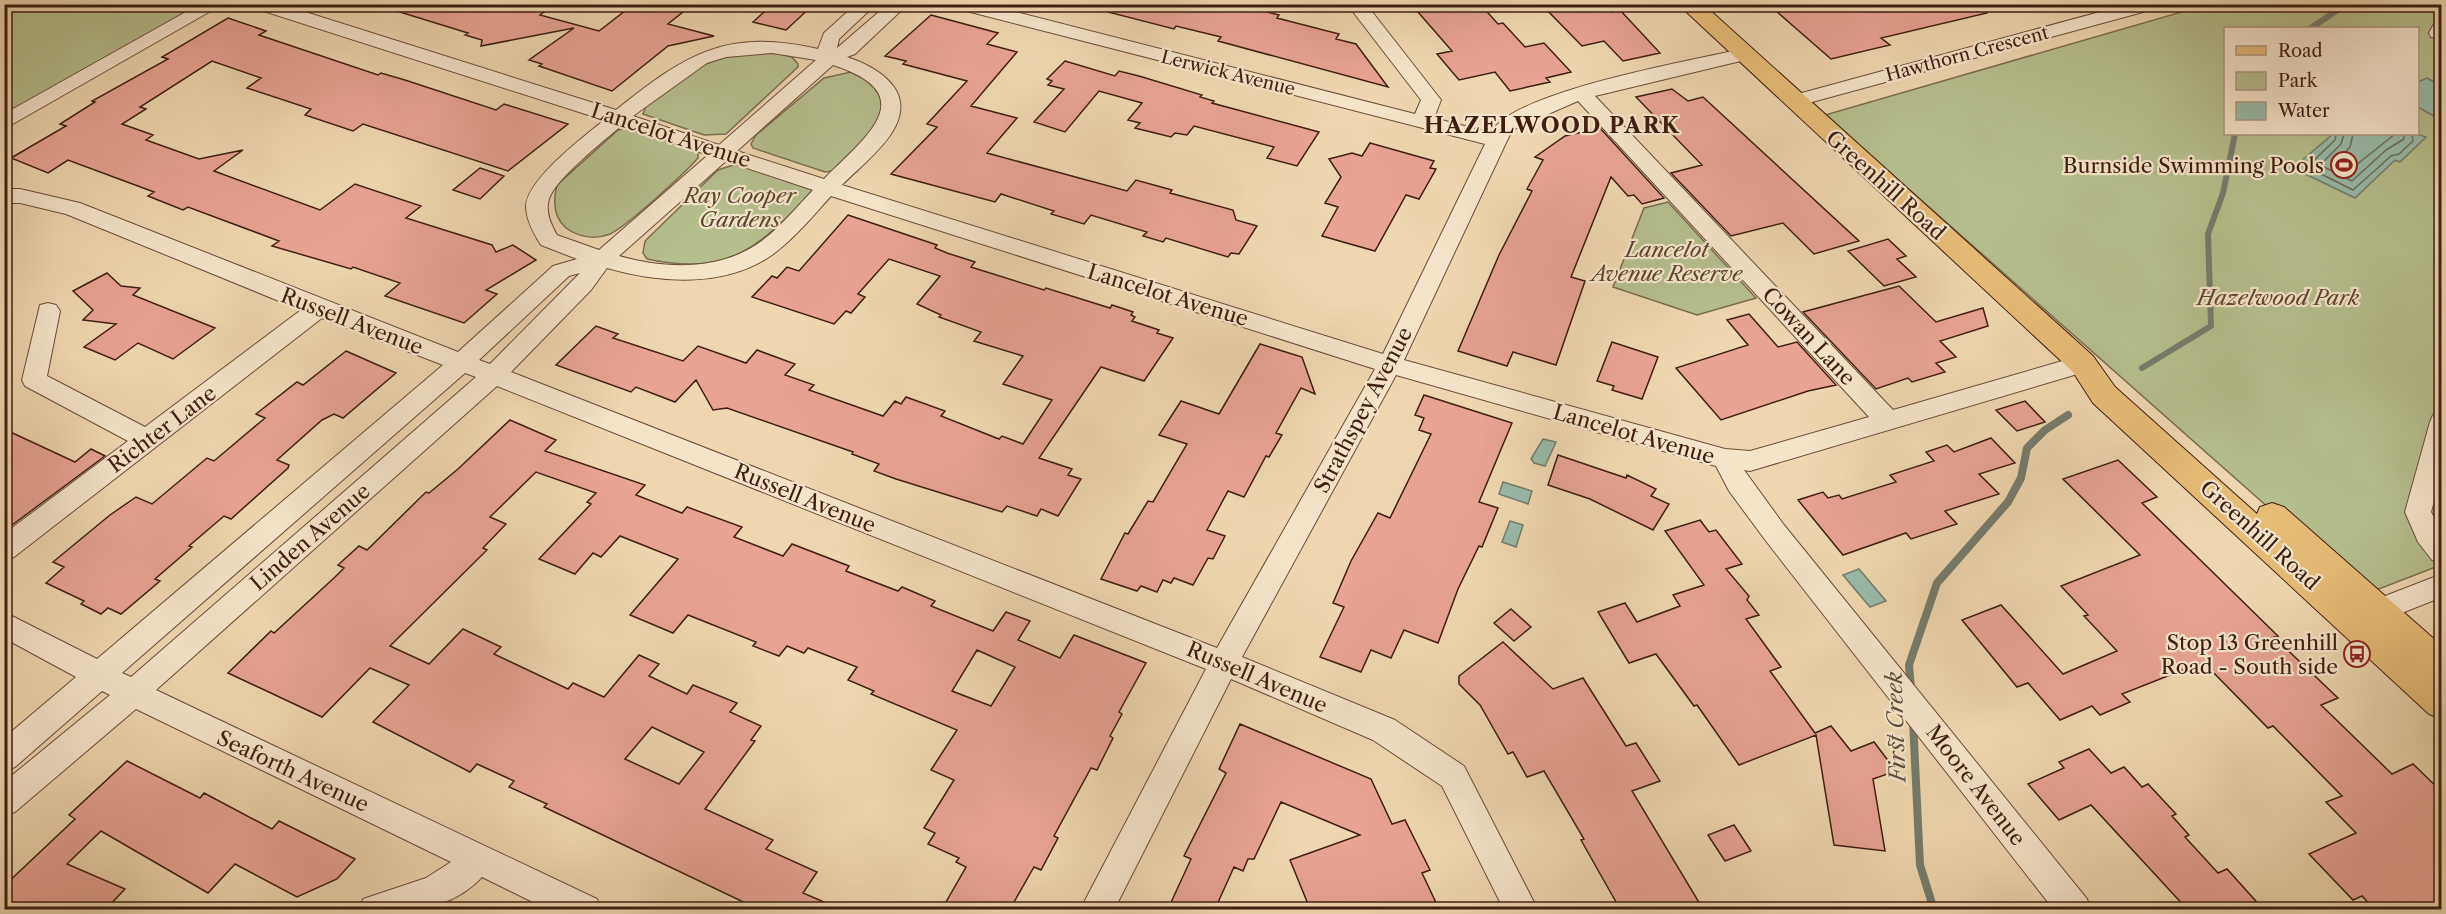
<svg xmlns="http://www.w3.org/2000/svg" width="2446" height="914" viewBox="0 0 2446 914" font-family="'Libre Caslon Text',serif">
<rect width="100%" height="100%" fill="#eed7ae"/>
<filter id="stains"><feTurbulence type="fractalNoise" baseFrequency=".00333" numOctaves="4"/><feColorMatrix values="0 0 0 0 .2 0 0 0 0 .09 0 0 0 0 .02 0 0 0 .5 -.17"/></filter>
<radialGradient id="worn" r=".72"><stop offset=".6" stop-color="#630" stop-opacity="0"/><stop offset="1" stop-color="#630" stop-opacity=".3"/></radialGradient>
<path fill="#b5bf8c" stroke="#7a6e4e" stroke-width="1.5" fill-rule="evenodd" d="M5 5H199L5 117Z
M2199 5H2441V565L2366 594 1825 115 2199 7ZM2226 28H2418V134H2226Z
M772 52 792 57 798 64V67L726 134 704 135 643 114 646 106 703 65 727 56Z
M851 72 869 81 883 95V121L832 171 825 172 753 148 751 144 756 135 824 78Z
M627 128 691 147 698 152V158C684 174 627 226 610 234 595 240 578 237 566 228 553 217 553 201 557 185L618 130Z
M739 163 812 187 814 191C759 246 730 277 647 259L643 253 645 241 718 170Z
M1668 202 1756 298 1697 315 1613 287 1644 208Z"/>
<path fill="#99baaa" stroke="#757c6d" stroke-width="1.5" d="M2427 78 2441 86V115L2437 118 2418 107V82Z
M2333 134H2417L2426 137 2400 162 2395 160 2355 198 2293 168Z
M1543 439 1556 442 1545 466 1534 463 1531 459Z
M1503 482 1532 491 1528 504 1499 494Z
M1510 521 1523 525 1516 547 1502 542Z
M1859 569 1886 601 1870 607 1843 575Z"/>
<g fill="none" stroke-linecap="round" stroke-linejoin="round">
<path stroke="#6c6c5e" stroke-width="1.5" d="M2336 134 2335 140 2307 167 2353 190 2391 156 2399 154 2413 141 2412 134
M2344 134 2341 144 2320 165 2352 181 2386 150 2404 139V134
M2353 134 2350 147 2336 162 2350 170 2395 134"/>
<path stroke="#757c6d" stroke-width="6" d="M2311 28 2339 9 2336 4
M2142 368 2211 326 2208 234 2223 193 2235 134"/>
<path stroke="#757c6d" stroke-width="8" d="M1911 688 1909 665 1937 583 2008 502 2021 478 2027 448 2045 430 2068 415
M1913 721 1920 865 1934 910"/>
</g>
<path fill="#e8a391" stroke="#3f1e11" stroke-width="1.5" fill-rule="evenodd" d="M391 4H555L540 15 599 31 634 4H693L668 24 714 36 668 46 612 91 539 66 542 64 529 60 574 28 481 46 482 40 465 35 468 33 390 9Z
M773 4H814L786 30 753 22Z
M1109 4H1235L1279 15 1277 18 1339 34 1336 39 1356 44 1388 87 1218 41 1221 37 1176 26 1174 29 1108 12Z
M1411 4H1480L1498 24 1503 23 1525 47 1544 43 1571 72 1546 78 1550 82 1510 91 1495 72 1459 80 1437 54 1452 51Z
M1541 4H1603L1611 12 1620 10 1660 53 1623 61 1604 41 1582 46Z
M1768 4H1986L1987 13 1881 38 1890 45 1831 59Z
M931 15 998 33 987 44 1017 52 971 106 1017 118 987 153 1127 191 1136 180 1172 190 1170 193 1233 210 1236 220 1257 226 1239 254 1231 253 1228 257 1166 238 1163 242 1143 236 1147 232 1091 215 1084 224 1051 214 1054 211 1001 194 995 202 891 174 937 127 927 124 967 81 903 64 906 61 885 56Z
M228 18 266 31 259 35 378 75 381 73 405 80 496 110 504 104 568 124 508 171 363 124 353 131 305 115 311 109 247 88 261 78 212 61 140 107 146 109 122 124 153 135 146 140 199 159 243 150 214 171 320 210 355 184 421 206 406 218 492 245 496 252 513 245 536 260 486 290 497 294 464 323 385 296 400 283 353 267 351 269 272 246 279 241 188 207 183 210 148 196 154 192 68 160 48 173 11 158 66 126 60 124 95 102 92 101 168 59 162 57Z
M1065 61 1115 76 1119 71 1139 76 1202 95 1200 97 1214 101 1212 103 1319 132 1297 166 1267 158 1274 147 1194 126 1187 135 1175 133 1171 137 1135 128 1140 123 1128 120 1142 103 1099 91 1065 132 1034 122 1064 89 1048 85 1052 81 1047 79Z
M1672 89 1688 101 1703 97 1859 241 1814 254 1783 223 1731 236 1671 173 1702 165 1636 97Z
M1600 128 1664 198 1642 204 1634 195 1628 196 1611 177 1571 277 1585 281 1556 365 1513 352 1507 366 1458 351 1499 255 1532 191 1527 189 1543 160 1535 157 1565 136Z
M1370 143 1434 161 1430 168 1436 169 1419 199 1406 195 1375 251 1322 236 1338 207 1325 203 1341 177 1329 159 1352 153 1362 156Z
M480 168 504 176 480 199 453 190Z
M848 215 937 245 935 248 947 253 975 262 971 267 1044 290 1046 288 1110 308 1112 305 1133 312 1131 315 1135 317 1132 321 1159 330 1157 333 1173 338 1144 381 1101 367 1039 458 1072 469 1068 475 1081 479 1058 516 1041 509 1037 516 1007 506 1002 512 896 479 874 471 879 464 852 454 853 452 727 408 713 410 696 380 675 402 636 387 631 392 556 365 596 326 618 334 613 338 683 361 698 346 746 363 757 350 795 364 785 375 814 385 809 390 883 416 895 401 901 404 906 397 945 411 941 416 999 439 1002 436 1023 444 1052 400 1003 384 1023 356 974 341 981 332 939 317 941 315 917 304 940 276 889 259 858 294 865 297 851 313 846 311 834 324 752 297 772 276 777 278 787 267 799 271Z
M1888 239 1906 256 1897 259 1916 277 1884 286 1848 251Z
M107 273 121 286 140 288 133 295 215 328 173 359 138 343 115 360 84 347 116 324 83 320 93 310 73 291Z
M1899 286 1936 322 1983 308 1988 326 1940 341 1956 357 1936 363 1945 372 1912 382 1908 378 1876 389 1803 312Z
M1749 314 1778 347 1797 342 1836 385 1808 391 1721 420 1676 368 1748 345 1727 320Z
M1612 342 1658 357 1642 399 1612 390 1614 386 1597 381Z
M1260 344 1302 357 1315 394 1301 388 1276 433 1282 435 1269 457 1266 456 1244 497 1228 491 1207 530 1225 536 1213 559 1208 558 1193 585 1174 578 1171 583 1163 580 1157 592 1141 586 1137 591 1101 579 1125 533 1128 534 1148 501 1153 502 1187 444 1159 435 1181 401 1219 414Z
M346 351 396 373 343 418 334 414 322 420 277 460 289 465 288 468 231 519 224 516 189 546 192 547 155 579 160 581 121 614 108 608 101 614 81 604 84 601 46 583 64 567 53 562 110 515 136 497 152 504 207 458 214 461 265 418 256 414 297 382 303 385Z
M1424 395 1512 423 1479 502 1498 508 1482 547 1479 546 1458 589 1438 643 1404 630 1391 658 1371 650 1361 672 1320 657 1344 607 1333 603 1351 561 1378 513 1390 518 1431 434 1419 430 1424 418 1415 415Z
M2025 401 2045 422 2017 431 1996 410Z
M510 420 556 440 545 451 645 485 636 495 682 513 687 507 742 527 734 537 783 556 792 544 849 566 846 571 898 591 902 587 935 601 931 606 993 631 1006 612 1030 621 1018 640 1060 658 1074 635 1146 663 1119 712 1122 714 1110 736 1113 738 1097 770 1091 768 1054 836 1058 838 1041 870 1034 867 1010 909H942L966 867 956 862 959 858 928 844 935 833 924 828 954 780 931 770 957 730 871 694 874 691 848 680 857 667 808 648 804 653 787 646 779 656 753 646 756 642 688 615 673 633 630 615 678 559 620 536 601 557 593 553 575 574 539 559 591 504 587 502 596 493 536 472 490 517 506 524 483 548 487 550 390 646 429 664 463 629 501 647 494 654 568 689 573 683 604 697 639 655 659 664 649 676 687 694 693 685 737 703 730 712 761 726 751 740 755 741 705 809 773 840 766 849 817 872 803 893 840 909H758L544 807 547 804 509 787 514 781 477 764 470 772 373 722 409 685 370 668 322 717 228 673 271 631 274 633 334 578 344 568 338 565 359 546 367 550 426 492 429 493 458 469ZM977 650 1015 667 991 706 952 691ZM652 727 704 752 679 784 625 759Z
M4 429 75 462 91 449 105 456 4 531Z
M1991 438 2015 463 1979 474 1999 494 1945 511 1957 524 1911 539 1906 533 1843 555 1798 500 1823 492 1828 498 1839 495 1842 499 1896 482 1890 475 1934 461 1926 452 1947 445 1954 452Z
M1558 455 1626 478 1627 475 1656 489 1651 496 1669 504 1653 530 1590 499 1548 485Z
M2118 460 2157 497 2142 503 2278 636 2274 637 2338 698 2321 705 2392 774 2413 764 2442 792V909H2374L2362 896 2353 900 2309 854 2356 833 2326 802 2342 796 2273 726 2268 728 2205 664H2198L2122 694 2130 702 2100 715 2092 706 2060 720 2028 683 2017 687 1962 620 2001 605 2063 674 2117 651 2084 616 2088 615 2061 586 2140 555 2063 479Z
M1700 520 1709 532 1716 530 1742 564 1726 569 1749 596 1747 600 1759 615 1746 619 1781 667 1770 671 1815 733 1831 726 1851 751 1874 742 1896 771 1873 779 1885 851 1834 845 1816 735 1739 765 1697 705 1694 706 1656 654 1629 663 1598 612 1625 603 1637 622 1680 606 1673 595 1704 585 1665 531Z
M1511 609 1531 627 1514 641 1494 623Z
M1503 642 1553 689 1583 678 1626 746 1636 743 1660 781 1632 791 1703 909H1620L1581 840 1584 839 1544 771 1527 777 1513 752 1508 754 1480 705 1459 684V676Z
M1240 724 1371 779 1392 824 1405 820 1430 870 1422 873 1439 909H1310L1290 860 1360 835 1281 802 1254 859H1248L1243 871 1234 867 1215 909H1168L1191 859 1184 856 1226 773 1219 769Z
M2089 749 2111 773 2124 767 2142 787 2148 784 2176 814 2172 816 2189 835 2185 837 2218 873 2227 869 2263 909H2187L2091 805 2059 820 2028 784 2064 768 2059 762Z
M127 761 200 798 204 793 272 829 279 821 355 859 337 879 297 897 235 864 208 893 101 831 67 864 125 889 106 909H4V886L75 819 69 815Z
M1734 825 1751 851 1725 861 1708 835Z"/>
<g fill="none" stroke-linecap="round" stroke-linejoin="round">
<defs>
<path id="minor" d="M200 4H223L4 129V114Z
M251 4H280L616 110C686 54 726 28 818 49L824 33 856 4H876L839 39 837 48 888 4H908L855 54 847 57C865 63 883 72 894 87 919 124 865 161 842 185L1383 354 1485 144 955 8 952 4H985L1415 114 1421 100 1347 4H1366L1441 100 1434 118 1491 133C1510 92 1694 60 1742 49L1749 51 1752 55 1749 59 1595 96 1893 410 2083 355 2091 358 2095 364 2091 370 1750 471 1744 470 1784 525 2087 899 2091 910H2054L1766 541 1729 491 1716 466 1396 375 1242 657 1395 720 1464 766 1538 910H1504L1442 786 1373 740 1231 679 1114 910H1080L1206 669 497 386 156 690 597 899 601 910H549L482 877C447 914 405 910 359 910L363 899 426 878 451 862 136 709 15 812 4 816V782L110 695 102 691 15 767 4 771V738L76 677 4 638V612L97 659 443 365 322 318 14 557 4 560V534L128 441 25 386 22 380 40 305 48 303 56 305 60 311 47 376 145 427 301 310 66 214 20 203H4V189H20L80 203 458 352 553 266 577 259 541 245C534 234 526 220 526 206 528 178 584 137 604 120L254 8ZM772 53 816 60 719 145 633 116 707 63 726 57ZM833 65C926 95 863 139 824 179L737 151ZM1578 101 1869 417 1750 451 1725 449 1404 360 1512 130ZM622 125 708 155 599 250 557 235C551 224 545 212 549 199 555 179 605 140 622 125ZM726 161 813 190C794 210 775 234 751 248 712 271 661 268 619 256ZM831 196 1375 369 1217 648 511 372 591 290 607 268C659 283 725 288 772 255 794 239 813 216 831 196ZM580 273 490 364 479 360 569 276ZM465 373 476 377 131 677 122 673Z
M2129 4H2149L2143 12 1801 105H1787L1784 101 1787 97Z
M2442 21V39L2431 37 2429 33 2435 22Z
M2442 413V472L2431 512 2442 532V563L2432 560 2418 542 2405 512 2430 422 2433 415Z
M2442 574V597L2364 628 2354 624 2350 616 2354 608Z"/>
<path id="major" d="M1678 4H1703L2093 356 2115 387 2257 514 2260 507 2272 503 2284 507 2442 646V719L2429 714 2093 403 2073 372Z"/>
</defs>
<use href="#minor" stroke="#6b4c38" stroke-width="2"/>
<use href="#major" stroke="#3f1e11" stroke-width="2"/>
<use href="#minor" fill="#f4e5ca" fill-rule="evenodd"/>
<use href="#major" fill="#e7bc77" fill-rule="evenodd"/>
</g>
<defs>
<symbol id="stadium-ring" viewBox="-11 -11 22 22"><circle r="9.5" fill="#f4e5ca" stroke="#8f2418" stroke-width="1.5"/><path d="M0-5a6.5 5 0 1 0 0 10a6.5 5 0 1 0 0-10ZM-3.5-1.8h7v3.6h-7Z" fill="#8f2418"/></symbol>
<symbol id="bus-ring" viewBox="-11 -11 22 22"><circle r="9.5" fill="#f4e5ca" stroke="#8f2418" stroke-width="1.5"/><path d="M-5-6H5V4H4V6H2V4H-2V6H-4V4H-5ZM-3.5-4V0h7V-4ZM-3.5 1.2v1.5H-2V1.2ZM2 1.2v1.5H3.5V1.2Z" fill="#8f2418"/></symbol>
</defs>
<g fill-rule="evenodd">
<use href="#stadium-ring" x="2329" y="150" width="30" height="30"/>
<use href="#bus-ring" x="2342" y="639" width="30" height="30"/>
</g>
<g text-anchor="middle" dominant-baseline="central" stroke-width="4.5" stroke-linejoin="round" paint-order="stroke">
<g font-size="18" fill="#3f1e11" stroke="#f4e5ca">
<text transform="translate(1967 54) rotate(-15)">Hawthorn Crescent</text>
<text transform="translate(1228 73) rotate(14)">Lerwick Avenue</text>
</g>
<g font-size="21" fill="#3f1e11" stroke="#f4e5ca">
<text transform="translate(671 135) rotate(18)">Lancelot Avenue</text>
<text transform="translate(1886 185) rotate(42)">Greenhill Road</text>
<text transform="translate(1168 295) rotate(17)">Lancelot Avenue</text>
<text transform="translate(352 321) rotate(21)">Russell Avenue</text>
<text transform="translate(1809 336) rotate(47)">Cowan Lane</text>
<text transform="translate(1363 410) rotate(-62)">Strathspey Avenue</text>
<text transform="translate(162 429) rotate(-37)">Richter Lane</text>
<text transform="translate(1634 434) rotate(16)">Lancelot Avenue</text>
<text transform="translate(805 498) rotate(22)">Russell Avenue</text>
<text transform="translate(2260 535) rotate(42)">Greenhill Road</text>
<text transform="translate(310 537) rotate(-41)">Linden Avenue</text>
<text transform="translate(1257 677) rotate(23)">Russell Avenue</text>
<text transform="translate(293 771) rotate(25)">Seaforth Avenue</text>
<text transform="translate(1976 785) rotate(52)">Moore Avenue</text>
</g>
<g font-size="21" fill="#3f1e11" stroke="#f4e5ca" text-anchor="end">
<text x="2324" y="165">Burnside Swimming Pools</text>
<text x="2338" y="642">Stop 13 Greenhill<tspan x="2338" dy="24">Road - South side</tspan></text>
</g>
<g font-size="21" font-style="italic" fill="#5c4630" stroke="#f4e5ca">
<text x="740" y="195">Ray Cooper<tspan x="740" dy="24">Gardens</tspan></text>
<text x="1667" y="249">Lancelot<tspan x="1667" dy="24">Avenue Reserve</tspan></text>
<text x="2278" y="297">Hazelwood Park</text>
</g>
<g font-size="22" font-weight="bold" letter-spacing="1.5" fill="#3f1e11" stroke="#f4e5ca">
<text x="1552" y="125">HAZELWOOD PARK</text>
</g>
<g font-size="22" font-style="italic" fill="#5a4d3f" stroke="#f4e5ca">
<text transform="translate(1896 727) rotate(-92)">First Creek</text>
</g>
</g>
<rect width="2446" height="914" fill="none" stroke="#eed7ae" stroke-width="24"/>
<rect x="6" y="6" width="2434" height="902" fill="none" stroke="#3f1e11" stroke-width="3"/>
<rect x="12" y="12" width="2422" height="890" fill="none" stroke="#3f1e11" stroke-width="1.5"/>
<rect x="2224" y="27" width="195" height="108" fill="#f4e5ca" stroke="#ac9580" stroke-width="1.5"/>
<rect x="2236" y="46" width="30" height="9" fill="#e7bc77" stroke="#ac9580" stroke-width="1.5"/>
<text x="2278" y="57" font-size="18" fill="#3f1e11">Road</text>
<rect x="2236" y="72" width="30" height="18" fill="#b5bf8c" stroke="#ac9580" stroke-width="1.5"/>
<text x="2278" y="87" font-size="18" fill="#3f1e11">Park</text>
<rect x="2236" y="102" width="30" height="18" fill="#99baaa" stroke="#ac9580" stroke-width="1.5"/>
<text x="2278" y="117" font-size="18" fill="#3f1e11">Water</text>
<rect width="100%" height="100%" filter="url(#stains)"/>
<rect width="100%" height="100%" fill="url(#worn)"/>
</svg>
